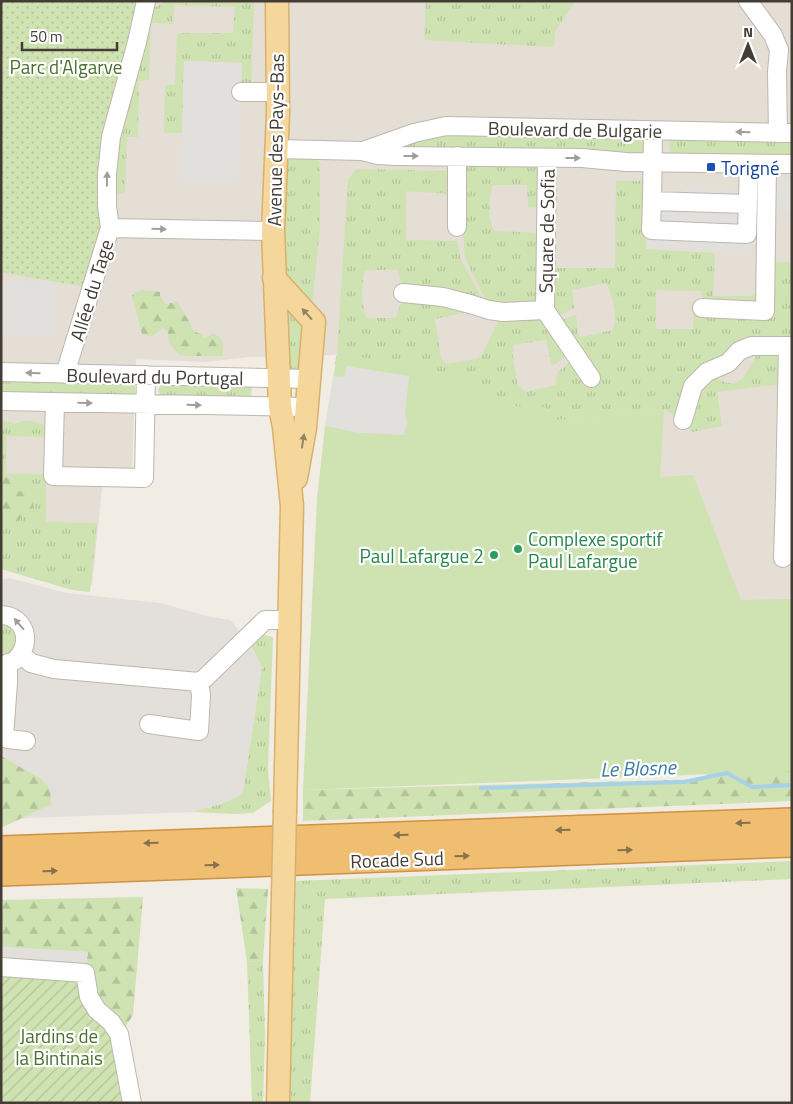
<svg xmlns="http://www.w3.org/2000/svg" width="793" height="1104" viewBox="0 0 793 1104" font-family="'Titillium Web',sans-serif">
<defs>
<pattern id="grass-tufts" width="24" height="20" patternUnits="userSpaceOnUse" patternTransform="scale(1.25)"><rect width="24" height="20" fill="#cfe2b1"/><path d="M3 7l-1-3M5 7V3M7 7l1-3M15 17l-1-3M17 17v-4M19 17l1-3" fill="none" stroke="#b3c399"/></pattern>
<pattern id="forest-firs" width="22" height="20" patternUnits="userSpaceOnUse" patternTransform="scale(1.25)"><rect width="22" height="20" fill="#cfe2b1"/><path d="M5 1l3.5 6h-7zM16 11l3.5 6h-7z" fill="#b3c399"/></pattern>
<pattern id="park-dots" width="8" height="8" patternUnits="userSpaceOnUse" patternTransform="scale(1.25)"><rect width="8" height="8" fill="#cfe2b1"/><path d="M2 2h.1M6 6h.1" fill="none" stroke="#b3c399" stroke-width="1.8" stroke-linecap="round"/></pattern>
<pattern id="garden-furrows" width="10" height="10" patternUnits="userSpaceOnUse" patternTransform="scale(1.25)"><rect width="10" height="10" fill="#cfe2b1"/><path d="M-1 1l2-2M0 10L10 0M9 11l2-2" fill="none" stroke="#b3c399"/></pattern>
</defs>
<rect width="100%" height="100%" fill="#f1ede5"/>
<path fill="#e4ded4" d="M1 1H792V606L734 607 660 478 558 420 337 355 249 357 205 362 136 359 132 469 104 468 92 585 1 552Z"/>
<path fill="#e3dfda" d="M9 578 67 593 160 603 211 617 230 620 246 638 262 667 243 792 240 797 193 812 1 819V579Z"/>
<path fill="url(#grass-tufts)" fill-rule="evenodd" d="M166 1H254L251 87H241L242 63 184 61 182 133H164L165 85H175L177 33H233L235 7 175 5 173 24 151 23 149 80 139 81 138 137H127L125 192 103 199 152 9Z
M426 1H575L555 32 554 47 424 40Z
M432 133 644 137 647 140 644 153 641 157 392 151Z
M674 138 792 139V158L676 155 671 153 669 148 670 140Z
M301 156H311L320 163V227L306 366 303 371 291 370 288 368 283 320 284 162Z
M462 161 542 163V208L528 207 527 185H493C489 200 487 217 494 231L541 233 543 306 570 354 552 366 546 340 514 345 513 356 517 383 525 392 556 385 557 373 574 358 558 321 576 315 578 334 581 337 613 330C618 315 613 297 606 283L572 290 574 308 554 318 550 268H615L616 181H644L646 249 715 253 713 296H751L769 286 771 262H792V344H738L708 366 714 377 726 383H735L743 378 758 353 770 352 783 360 782 384 717 392 722 426 692 432 676 417 664 409 558 420 334 364 337 355 348 179 357 169 448 171 449 194 406 191V240L457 241 461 259 486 306 405 292 397 270H365C361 285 361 303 366 318H395L405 295 467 312 435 319 441 358 446 364 476 359 482 355 499 319 489 307 465 258 461 197ZM656 290 701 291 705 306 700 313H694L693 329H656Z
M1 377 132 382C136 387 136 391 133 396H1Z
M161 384 252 385 251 401 161 397 158 390Z
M1 420 15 424C27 418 35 421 47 426L46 437 6 436V472L7 474H46V522L97 523 90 592 72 590 1 569V515L5 522 21 513 31 495 19 491 12 478 3 475 1 471Z
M1 622 13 627C19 640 18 653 1 656Z
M261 634 273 637 268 769 271 801 253 813 234 814 193 812C205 808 237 801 243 792L262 667 248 640Z
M792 861V879L325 899 310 1103H290L296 881Z
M263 960 265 1034 263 1103H252L247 962Z"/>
<path fill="url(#forest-firs)" d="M143 290 160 292V296L165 304 177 302 189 321 194 331 202 335 203 339 212 334 219 336 223 343V356H181C174 349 166 343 168 332L163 328 152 336 142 334 132 296 135 292Z
M1 471C7 481 15 475 19 491L31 495C35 502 33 507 30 515L21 513 20 519 15 523 5 522 1 515Z
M736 724 792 750V801L303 821V790L704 779Z
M1 756 41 779 50 789 51 804 1 828Z
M236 888 268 889 263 960 247 962Z
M143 897 133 1015 122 1032 103 1008 84 977 88 952 1 947V900Z"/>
<path fill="url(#park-dots)" d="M1 1H144L91 288 1 272Z"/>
<path fill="url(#garden-furrows)" d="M1 970 84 977 103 1008 135 1103H1Z"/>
<path fill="#cfe2b1" d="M337 355 378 359 425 368 460 378 485 389 516 406 533 408 545 407 558 420 664 409 660 477 693 475 741 600 792 599V771L303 790 317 499 325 426Z"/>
<path fill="#e2e0dd" d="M184 61 242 63 239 182 181 181Z
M770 179 792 180V212L769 211Z
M646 189 753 190 751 252 648 248Z
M1 281 55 282V337L1 336Z
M346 366 409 376 405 414 407 422 404 435 360 433 325 426 333 376 345 377Z
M1 947 88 952 85 973 1 967Z"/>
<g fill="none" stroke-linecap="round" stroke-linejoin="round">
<path stroke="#a6d2e9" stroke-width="4" d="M481 788 684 782 727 773 752 787 792 785"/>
<defs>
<path id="minor" d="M748 1 773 35 779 50 777 72 778 133
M241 92H278
M653 131 652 201 747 204
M277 149 362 151 378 155 397 156 582 158 626 162 792 164
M366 150 414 133 446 126 792 133
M457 156V227
M652 201 651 230 747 234 749 164
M110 228 273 231
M403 293 443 297 470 304 489 310 503 312 545 310 547 158
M702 308 765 311 767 164
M545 310 591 378
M788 346 785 496H792
M1 372 310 379
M65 374 110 228 107 206V174L111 137 137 42 146 1
M1 401 306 407
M55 402 53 476 144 478 146 375
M683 420 693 386 707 372 728 363 739 351 751 346H792
M783 558 785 496
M1 615C27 616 33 646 14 661
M21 654 31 663 54 669 199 682
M8 663V683L4 736 8 739 26 741
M149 724 199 731 201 695 199 682 205 678 265 620H289
M1 967 85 973 89 997 97 1010 111 1022 119 1034 132 1103"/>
<path id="major" d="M277 1 278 113 273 231 280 407 284 427 292 506 285 810
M274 278 314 322 305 428 296 478
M278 1103 283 895"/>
<path id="highway" d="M1 849 792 821
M1 873 792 844"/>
</defs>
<use href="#minor" stroke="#beb7ac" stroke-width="20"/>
<use href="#major" stroke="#d8b16c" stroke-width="25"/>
<use href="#highway" stroke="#ce9242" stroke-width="28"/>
<use href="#minor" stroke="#fff" stroke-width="18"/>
<use href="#major" stroke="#f5d69b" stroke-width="22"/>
<use href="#highway" stroke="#f0be71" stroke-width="25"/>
<defs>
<path id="major-bridge" d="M283 895 285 810"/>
</defs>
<use href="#major-bridge" stroke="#d8b16c" stroke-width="25" stroke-linecap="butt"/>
<use href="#major-bridge" stroke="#f5d69b" stroke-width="22"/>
</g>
<defs><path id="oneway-solid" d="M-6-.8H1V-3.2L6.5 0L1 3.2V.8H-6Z" transform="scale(1.25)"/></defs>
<g fill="#a19e9a">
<use href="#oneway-solid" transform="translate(743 132) rotate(-179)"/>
<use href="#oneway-solid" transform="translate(411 156)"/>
<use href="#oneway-solid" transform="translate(573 158)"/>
<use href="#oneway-solid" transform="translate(107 179) rotate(-89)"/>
<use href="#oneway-solid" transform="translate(159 229) rotate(1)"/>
<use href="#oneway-solid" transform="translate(33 373) rotate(-179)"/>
<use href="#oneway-solid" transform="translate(85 403) rotate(1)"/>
<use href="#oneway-solid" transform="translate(194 405) rotate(1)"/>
<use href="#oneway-solid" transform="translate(19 624) rotate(-131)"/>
</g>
<g fill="#938263">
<use href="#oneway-solid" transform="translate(307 314) rotate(-132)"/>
<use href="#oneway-solid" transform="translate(303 441) rotate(-81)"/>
</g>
<g fill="#88714d">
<use href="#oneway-solid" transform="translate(743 823) rotate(178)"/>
<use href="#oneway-solid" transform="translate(563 830) rotate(178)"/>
<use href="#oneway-solid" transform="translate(401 835) rotate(178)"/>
<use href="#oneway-solid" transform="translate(151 843) rotate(178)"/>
<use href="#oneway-solid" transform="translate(625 850) rotate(-2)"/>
<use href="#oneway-solid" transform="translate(462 856) rotate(-2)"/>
<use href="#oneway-solid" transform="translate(212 865) rotate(-2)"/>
<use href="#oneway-solid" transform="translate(50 871) rotate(-2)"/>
</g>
<rect fill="#1a4fb4" stroke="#fff" stroke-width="2" x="706" y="162" width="10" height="10" rx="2.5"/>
<g fill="#2e9e5b" stroke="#fff" stroke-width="2">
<circle cx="518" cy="549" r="5"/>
<circle cx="494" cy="555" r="5"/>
</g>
<g text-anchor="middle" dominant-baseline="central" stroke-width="4.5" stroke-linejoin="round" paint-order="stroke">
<g font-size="19" fill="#4b6f2e" stroke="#fff">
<text x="66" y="66">Parc d'Algarve</text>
<text x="59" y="1035">Jardins de<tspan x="59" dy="22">la Bintinais</tspan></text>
</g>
<g font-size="19" fill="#433d35" stroke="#fff">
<text transform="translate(575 129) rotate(1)">Boulevard de Bulgarie</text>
<text transform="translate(275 140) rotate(-89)">Avenue des Pays-Bas</text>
<text transform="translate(546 231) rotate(-89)">Square de Sofia</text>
<text transform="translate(91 290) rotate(-73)">Allée du Tage</text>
<text transform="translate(155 376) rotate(1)">Boulevard du Portugal</text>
<text transform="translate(397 859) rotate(-2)">Rocade Sud</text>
</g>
<g font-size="19" fill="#164399" stroke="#fff" text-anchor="start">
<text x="721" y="167">Torigné</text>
</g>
<g font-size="19" fill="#27864d" stroke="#fff" text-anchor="start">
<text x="528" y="538">Complexe sportif<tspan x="528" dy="22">Paul Lafargue</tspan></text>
<text x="484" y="555" text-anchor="end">Paul Lafargue 2</text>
</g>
<g font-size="20" font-style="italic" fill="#397da4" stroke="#fff">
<text transform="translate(638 768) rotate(-2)">Le Blosne</text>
</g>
</g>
<rect width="793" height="1104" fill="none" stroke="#433d35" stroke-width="5"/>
<g transform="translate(748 45)" stroke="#ffffff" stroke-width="4" paint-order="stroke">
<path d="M0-4L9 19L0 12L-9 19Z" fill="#433d35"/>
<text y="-8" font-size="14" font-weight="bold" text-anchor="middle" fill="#433d35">N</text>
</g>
<path d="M22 42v8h95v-8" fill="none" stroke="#433d35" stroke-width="2.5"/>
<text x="30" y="42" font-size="15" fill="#433d35" stroke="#ffffff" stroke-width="4" paint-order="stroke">50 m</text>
</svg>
